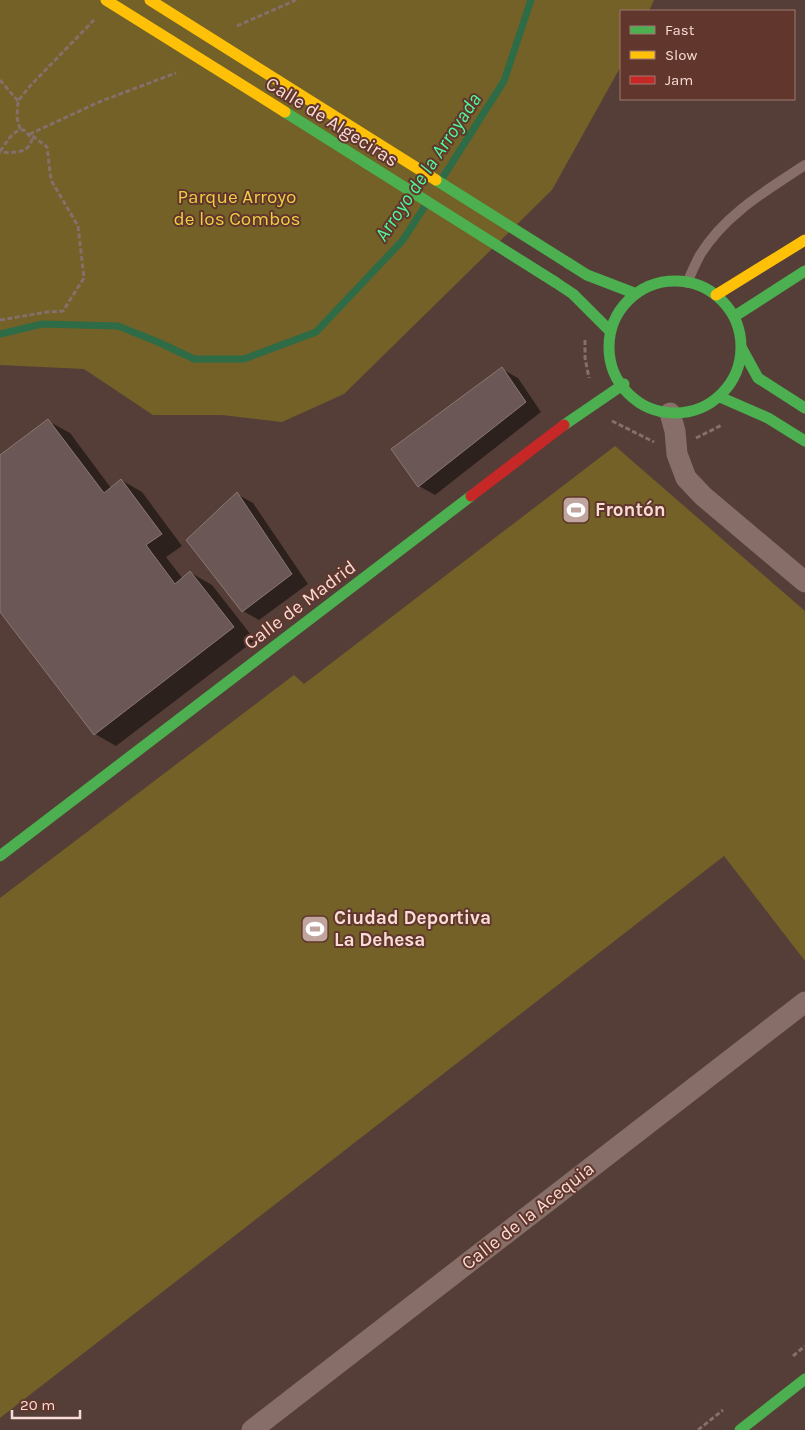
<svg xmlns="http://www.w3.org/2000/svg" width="805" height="1430" viewBox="0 0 805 1430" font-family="Karla,sans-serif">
<rect width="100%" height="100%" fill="#553e38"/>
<path fill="#736127" d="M0 0H654L649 11H621V66L552 190 344 394 282 422 222 415H153L84 369 0 365Z
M615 446 805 611V961L724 856 0 1418V898L294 675 304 684Z"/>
<path fill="#0007" d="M502 369 518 378 541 412 435 495 419 486Z
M48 421 70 433 111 488 121 480 142 492 182 546 166 557 183 579 191 573 212 585 255 640 116 746 95 734 0 610V456Z
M237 494 253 503 308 584 259 620 243 611Z"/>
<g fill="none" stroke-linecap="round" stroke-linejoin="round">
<path stroke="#2d6c46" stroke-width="7" d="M443 177 504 81 531 0
M0 334 42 324 118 326 158 342 194 359H244L316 332 403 240 425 206"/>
</g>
<path fill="#6b5856" stroke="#8a7673" d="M502 367 526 402 418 487 391 449Z
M48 419 104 493 121 479 162 534 146 545 175 584 190 571 234 627 94 735 0 612V455Z
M237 492 292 574 242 612 186 540Z"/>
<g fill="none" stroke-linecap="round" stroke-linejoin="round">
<path stroke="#856f6a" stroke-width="3" stroke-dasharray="5 2.5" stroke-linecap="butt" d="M237 26 296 0
M0 80 18 101
M20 129 17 118 18 101 30 86 94 20
M0 151C7 143 12 129 24 130L32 139C29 154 12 153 0 152
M0 320 47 312 63 311 84 278 78 226 51 180 47 147 30 134 99 102 176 73
M585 340V358L589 378
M612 421 654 442
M696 438 722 425
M793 1356 805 1346
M698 1430 723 1410"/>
<path stroke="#886e68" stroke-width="10" d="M687 283C691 274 695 264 700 255 724 215 767 190 805 165"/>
<path stroke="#886e68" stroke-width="21" d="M670 413 675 431 677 454 686 478 703 496 805 582
M252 1430 805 1002"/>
<path stroke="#4caf50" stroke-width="11" d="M568 263 587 275 634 293
M609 347a66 66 0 1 1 132 0a66 66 0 1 1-132 0Z
M555 282 573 294 609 330
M735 316 805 271
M741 347 758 378 805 408
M720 397 768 418 805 441
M564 425 624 384
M0 856 471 496
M740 1430 805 1379"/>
<path stroke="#ffc107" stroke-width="11" d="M716 295 805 240"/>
<path stroke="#c62828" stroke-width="11" d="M471 496 564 425"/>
<path stroke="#4caf50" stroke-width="11" d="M285 112 555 282
M436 180 568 263"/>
<path stroke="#ffc107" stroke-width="11" d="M106 0 285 112
M150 0 436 180"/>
</g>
<defs>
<symbol id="stadium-square" viewBox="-11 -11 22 22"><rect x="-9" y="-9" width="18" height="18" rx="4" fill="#bfa59e" stroke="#61362c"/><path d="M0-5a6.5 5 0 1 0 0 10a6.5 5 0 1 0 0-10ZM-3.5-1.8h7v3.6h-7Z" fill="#fff"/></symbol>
</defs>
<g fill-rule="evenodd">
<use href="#stadium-square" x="560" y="494" width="32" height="32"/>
<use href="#stadium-square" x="299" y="913" width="32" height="32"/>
</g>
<g text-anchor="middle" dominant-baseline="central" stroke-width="4" stroke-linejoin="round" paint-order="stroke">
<g font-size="19" fill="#f8dcd5" stroke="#61362c">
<text transform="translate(332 122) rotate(32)">Calle de Algeciras</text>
<text transform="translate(300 605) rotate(-37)">Calle de Madrid</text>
<text transform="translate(528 1216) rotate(-38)">Calle de la Acequia</text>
</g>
<g font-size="19" fill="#efcd44" stroke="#61362c">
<text x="237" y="197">Parque Arroyo<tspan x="237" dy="22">de los Combos</tspan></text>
</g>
<g font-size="19" font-weight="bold" fill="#f8dcd5" stroke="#61362c" text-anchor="start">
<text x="595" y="510">Frontón</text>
<text x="334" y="918">Ciudad Deportiva<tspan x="334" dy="22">La Dehesa</tspan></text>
</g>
<g font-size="20" font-style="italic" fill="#4df99b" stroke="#61362c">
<text transform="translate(428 167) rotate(-56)">Arroyo de la Arroyada</text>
</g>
</g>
<rect x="620" y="10" width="175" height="90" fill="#61362c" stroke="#9d7870"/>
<rect x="630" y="26" width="25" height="8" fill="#4caf50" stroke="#9d7870"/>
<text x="665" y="35" font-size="15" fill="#f8dcd5">Fast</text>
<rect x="630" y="51" width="25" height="8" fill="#ffc107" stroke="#9d7870"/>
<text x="665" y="60" font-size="15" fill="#f8dcd5">Slow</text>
<rect x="630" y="76" width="25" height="8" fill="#c62828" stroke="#9d7870"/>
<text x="665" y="85" font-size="15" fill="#f8dcd5">Jam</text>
<path d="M12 1410v8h68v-8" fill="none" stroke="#f8dcd5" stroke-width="2.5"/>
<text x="20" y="1410" font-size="15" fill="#f8dcd5" stroke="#61362c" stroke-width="4" paint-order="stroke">20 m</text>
</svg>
